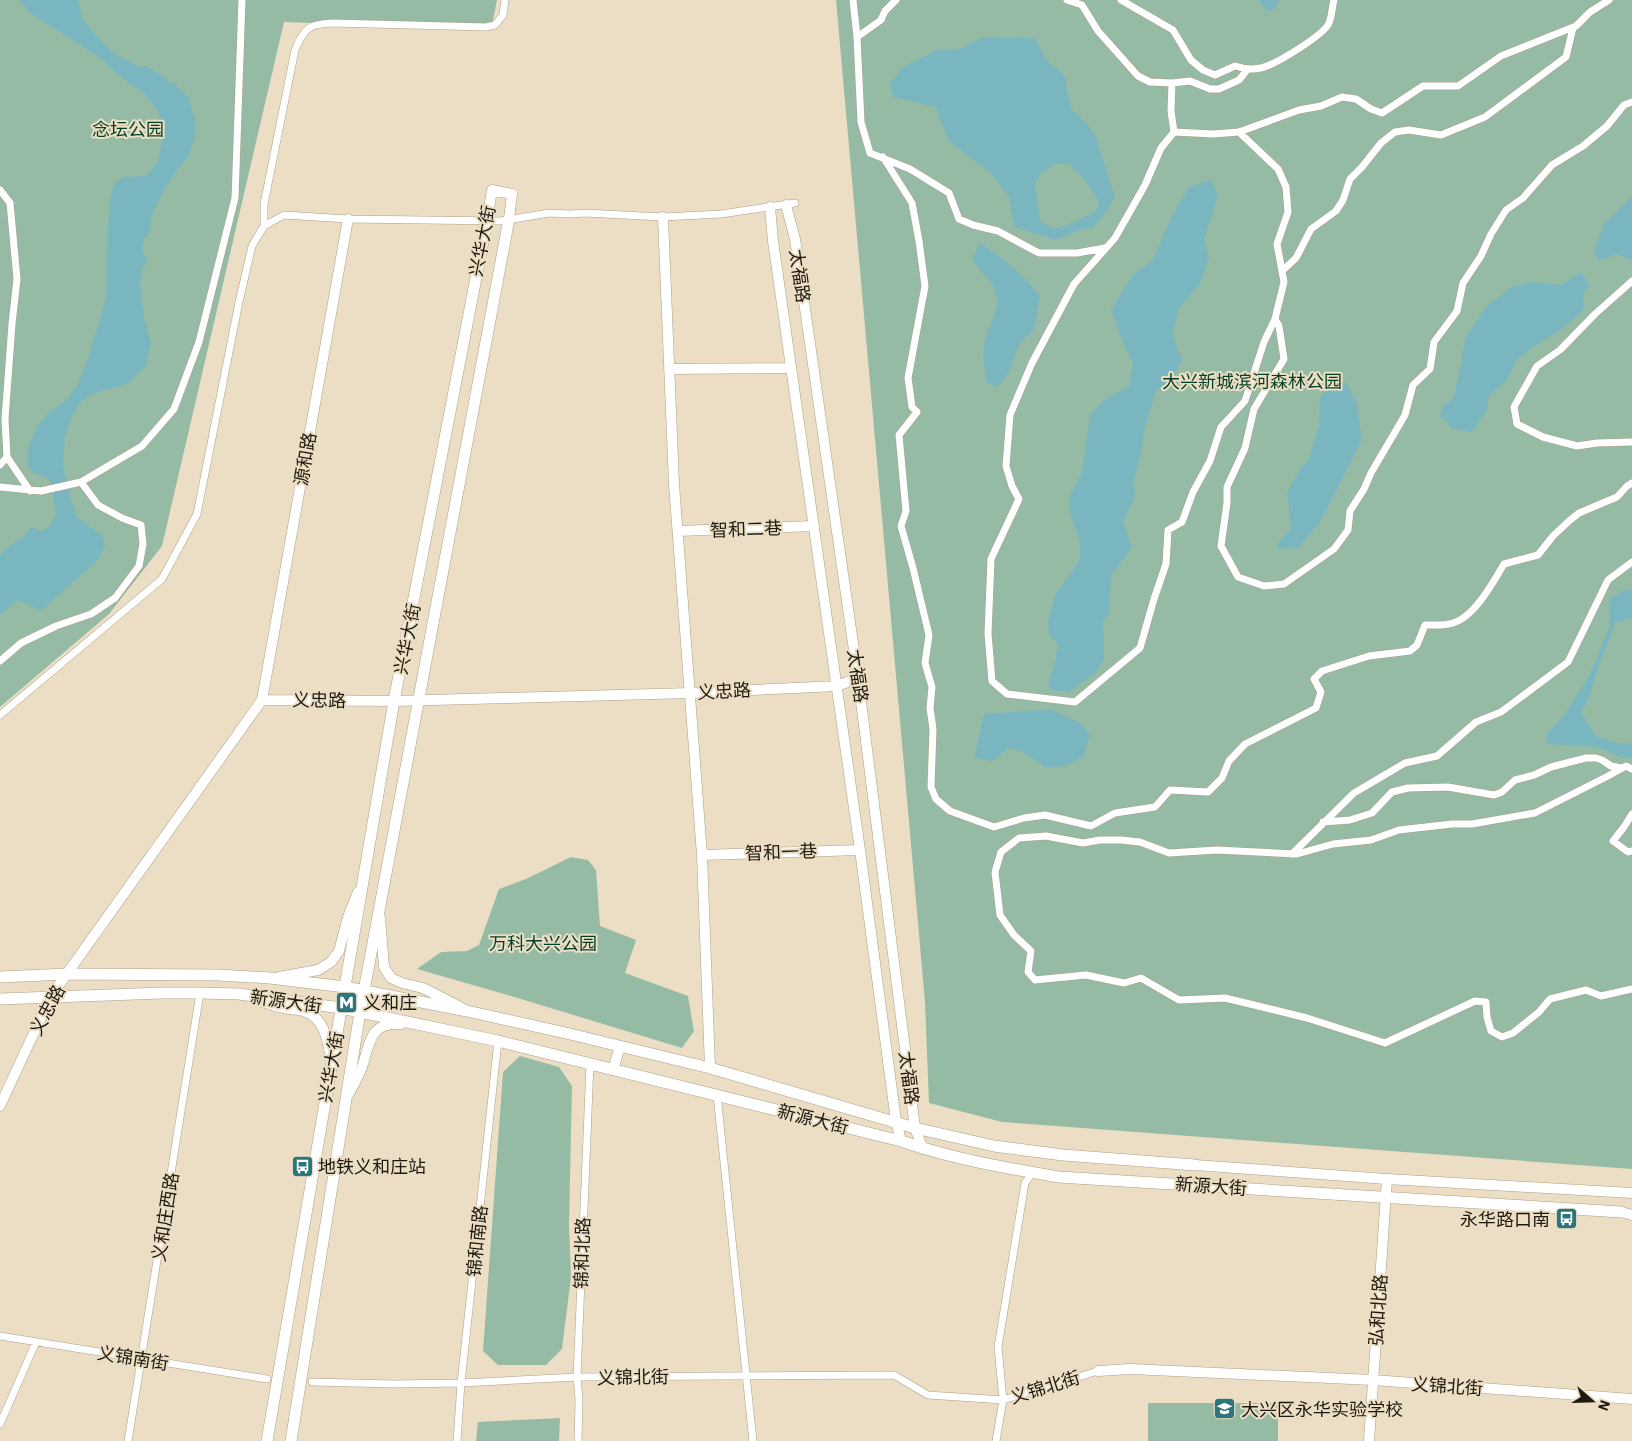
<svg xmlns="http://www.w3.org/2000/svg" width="1632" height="1441" viewBox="0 0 1632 1441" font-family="'IBM Plex Sans','Noto Sans SC',sans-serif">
<rect width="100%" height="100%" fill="#ecdec4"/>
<path fill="#96bba5" d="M0 0H497L491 30 284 22 162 546 109 614 0 707Z
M836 0H1632V1169L1002 1122 929 1103 925 1002Z
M571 857 588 860 596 870 600 926 636 940 625 973 688 996 694 1031 682 1048 511 996 417 969 441 952 467 951 479 945 499 889 526 879Z
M520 1056 559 1067 572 1086 569 1225 571 1277 562 1349 546 1365H498L483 1351 503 1072Z
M1148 1403H1278V1441H1148Z
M560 1418 559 1441H476L478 1422Z"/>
<path fill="#7ab6c0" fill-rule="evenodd" d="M19 0H78L83 20 109 49 118 56 140 67 146 66 166 78 168 82 174 83 189 98 195 120V138L188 157 176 171 163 192 151 217 150 232C142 239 139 250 147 259L146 264 142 268 140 285 144 317 151 343 146 365 129 383 92 394 80 403 71 418 65 437 63 465 72 503 78 518 102 535 105 545 99 559 42 610C32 608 26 602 17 601L0 615V555L10 545 24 537 31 527 42 531 49 527 55 517V506L51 482 45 477 34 473 28 466 27 451 38 425 47 415 68 398 76 388 89 356 106 297 108 224 111 196 115 182 123 177 146 176 158 162 163 135 162 121 154 105 143 92 123 79 99 57 30 13Z
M1258 0H1280L1272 11 1266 10Z
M982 37 1035 38 1046 60 1064 74 1071 108 1087 124 1096 137 1115 197 1106 212 1093 227 1079 230 1056 240 1014 227 1009 198 992 174 948 140 936 107 893 97 890 83 904 66 926 56 935 50H958ZM1055 164H1069C1082 175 1091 187 1099 203L1095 212 1067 225 1054 229 1040 221 1035 184 1041 173Z
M1211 180 1218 196 1204 239 1209 258 1200 283 1179 309 1172 334 1182 360 1171 380 1156 391 1144 431 1141 455 1133 482 1135 495 1123 522 1132 547 1111 576 1109 614 1103 621 1104 644V660L1094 674 1069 692 1051 690 1048 685 1054 668 1058 644 1049 634 1048 621 1054 597 1080 559V542L1070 513V495L1082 472 1090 415 1104 400 1129 386 1133 363 1120 335 1111 310 1131 277 1153 259 1172 216 1189 187Z
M1632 196V260L1618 254 1599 260 1594 252 1603 225Z
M979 243C1005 258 1021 273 1040 296L1034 331 1020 342 1008 374 998 387 986 382C986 371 982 358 984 347 985 331 998 315 997 298 996 282 980 273 973 259Z
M1583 272 1585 280 1590 284 1584 293 1583 310 1566 326 1532 348 1517 360 1507 380 1489 396 1487 411 1472 432 1452 429 1445 420 1440 417 1443 405 1454 398 1466 337 1487 306 1510 288 1530 282 1560 285Z
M1334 382 1346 383 1357 403 1362 440 1320 522 1298 548 1277 549 1280 540 1291 529 1287 492 1300 469 1309 459 1319 426 1320 397Z
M1626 589 1632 591V617L1615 623 1599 665 1590 695 1581 713 1596 736 1617 743 1632 744V757L1623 758 1597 747 1546 744 1547 734 1565 714 1590 674 1609 628 1610 599Z
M1050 709 1080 723 1090 734 1084 756 1066 766 1045 767 1019 750 1007 749 993 761 974 758 984 714Z"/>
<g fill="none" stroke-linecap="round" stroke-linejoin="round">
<defs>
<path id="street" d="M853 0 857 37
M896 0 885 11 881 20 857 37 861 122 870 153 910 169 949 193 959 219 973 225 998 231 1039 253H1077L1105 248
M1067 0 1082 5 1098 31 1138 76 1150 82 1172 83 1171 111 1174 132 1161 148 1145 185 1115 238 1074 284 1032 363 1010 415 1006 466 1012 486 1019 499 991 559 988 634 992 681 1007 694 1075 702 1140 648 1154 599 1166 564 1168 530 1182 522 1193 492 1210 461 1221 427 1245 401 1264 342 1275 319 1284 282 1277 244 1288 212 1286 187 1278 169 1239 132
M1121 0 1173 30 1191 60 1203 70 1215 75 1235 66C1244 69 1251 70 1261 68 1275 65 1324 35 1329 23 1332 16 1332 7 1334 0
M1172 83 1190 81 1210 89H1219L1239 80 1247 70
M1174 132 1213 134 1239 132 1299 110 1321 106 1342 97 1356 99 1371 109 1382 113 1423 86H1458L1501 56 1576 26 1590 12 1609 0
M883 157 912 203 919 241 925 286 908 378 912 407 917 412 899 435 906 511 901 526 913 568 929 635 925 663 932 687 930 708 933 729 931 787 936 799 950 811 994 827 1024 818 1045 815 1091 826 1115 813 1155 807 1170 790 1208 792 1222 778 1229 761 1245 744 1316 708 1321 692 1314 679 1322 671 1369 656 1410 651 1417 645 1425 625C1434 625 1445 626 1453 623 1474 617 1493 583 1504 564L1538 555 1553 536 1569 521 1579 513 1617 497 1627 486 1632 483
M0 190 10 203 17 279 12 324 5 419 7 457 30 491
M264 226V204L295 50C304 28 309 24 332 23L486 27 495 25 503 15 505 0
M1282 271 1296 258 1311 229 1336 211 1343 200 1350 179 1362 167 1381 143 1395 132 1409 130 1441 135 1485 117 1566 57 1573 28
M1632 281 1595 314 1560 350 1537 366 1514 407 1517 424 1543 437 1577 446 1597 443 1632 442
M1275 319 1279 326 1284 359 1254 409 1245 448 1227 487V503L1221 546 1238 577 1264 586 1284 584 1334 549 1348 530 1350 511 1364 489 1371 473 1405 415 1413 385 1430 369 1434 342 1457 311 1463 283 1481 256 1491 234 1506 210 1523 198 1552 165 1583 146 1607 126 1624 105 1632 102
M0 465 7 457
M0 487 41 491 81 482 142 446 174 409 199 342 235 198 242 0
M0 661 21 643 56 626 91 614 115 598 139 566 143 544 141 525 122 518 98 505 81 482
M0 715 162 579 197 514 239 302 252 246 264 226 284 215 348 219 501 221 549 213 571 214 584 213 663 217 721 214 795 203
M1632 769 1626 766 1608 776 1535 813 1472 824H1452L1399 830 1371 840 1333 844 1297 854 1217 850 1169 853 1140 842 1121 840H1100L1083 843 1046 836 1019 838 1001 852 995 872 1000 915 1014 935 1031 951 1028 972 1035 980 1086 975 1124 983 1141 978 1179 1000 1225 998 1307 1018 1385 1043 1475 1001 1486 1002 1487 1017 1491 1031 1502 1037 1513 1033 1539 1012 1550 999 1586 990 1601 996 1632 989
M1632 814 1624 827 1613 841 1628 852 1632 851
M1323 822 1350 820 1372 813 1392 792 1408 788 1448 787 1494 795 1502 792 1515 780 1534 775 1551 767 1586 758H1596L1602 760 1611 766 1622 768
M1292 854 1354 793 1405 763 1437 756 1476 722 1501 712 1568 662 1608 580 1632 562
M717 1095 753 1441
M0 1336 267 1379
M312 1382 394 1384 461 1383 577 1377 894 1375 928 1395 1003 1400 1098 1371
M0 1424 36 1342
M128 1441 200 993
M457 1441 461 1383 498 1041
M578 1441 579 1400 577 1377 590 1064
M996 1441 1003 1400 998 1347 1025 1183 1033 1172"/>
<path id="secondary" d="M786 205 795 239 858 678 915 1128 923 1149
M770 207 773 241 860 850 896 1121 901 1141
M663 217 674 484 702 855 710 1068
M487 221 492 190 512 194 509 219
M669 369 791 368
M678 531 814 526
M262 700 348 219
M702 855 860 850
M380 917 384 967 391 978 402 983 423 988 462 1008
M279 977 318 970 331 962 339 951 348 917 358 892
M257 1000C266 1003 275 1007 284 1008 290 1010 297 1009 303 1011 325 1017 328 1041 331 1060
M613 1070 620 1046
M348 1095C353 1086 359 1076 362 1067 370 1044 369 1021 402 1024
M0 1106 51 996 262 700 394 701 691 693 837 686 858 678
M1195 1165 1387 1179 1632 1193
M1621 1212 1632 1215
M1098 1371 1130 1369 1373 1380 1632 1399
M1369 1441 1387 1179"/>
<path id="primary" d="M0 977 67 974 218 975 270 978 345 987 467 1011 570 1034 710 1068 915 1128 994 1146 1063 1155 1195 1165
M0 999 162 993H200L239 994 341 1008 498 1041 901 1141C953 1159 1006 1168 1059 1177L1621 1212
M267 1441 394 701 487 221
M291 1441 360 1012 509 219"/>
</defs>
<use href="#street" stroke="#ad9f87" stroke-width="8"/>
<use href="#secondary" stroke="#ad9f87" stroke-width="11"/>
<use href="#primary" stroke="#ad9f87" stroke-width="12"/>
<use href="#street" stroke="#fff" stroke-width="7"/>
<use href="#secondary" stroke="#fff" stroke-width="10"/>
<use href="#primary" stroke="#fff" stroke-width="11"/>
</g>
<defs>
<symbol id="metro-square" viewBox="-11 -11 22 22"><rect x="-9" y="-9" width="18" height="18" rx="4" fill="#2b757b" stroke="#ecdec4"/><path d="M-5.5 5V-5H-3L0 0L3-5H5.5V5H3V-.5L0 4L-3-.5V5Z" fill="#fff"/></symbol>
<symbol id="bus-square" viewBox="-11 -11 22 22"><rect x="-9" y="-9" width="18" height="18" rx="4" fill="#2b757b" stroke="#ecdec4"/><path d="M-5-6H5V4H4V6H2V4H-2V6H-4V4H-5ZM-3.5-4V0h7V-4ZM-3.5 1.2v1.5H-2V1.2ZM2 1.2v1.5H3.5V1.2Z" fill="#fff"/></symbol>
<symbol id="school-square" viewBox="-11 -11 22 22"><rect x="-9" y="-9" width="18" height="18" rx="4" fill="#2b757b" stroke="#ecdec4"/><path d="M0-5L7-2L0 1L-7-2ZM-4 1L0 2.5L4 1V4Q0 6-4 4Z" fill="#fff"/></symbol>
</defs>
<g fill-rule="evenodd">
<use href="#metro-square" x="334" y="990" width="25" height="25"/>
<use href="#bus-square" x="290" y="1154" width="25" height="25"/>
<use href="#bus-square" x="1554" y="1206" width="25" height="25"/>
<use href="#school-square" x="1212" y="1396" width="25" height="25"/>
</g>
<g text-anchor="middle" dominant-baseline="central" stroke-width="4" stroke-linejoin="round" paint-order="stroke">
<g font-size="18" fill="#003f26" stroke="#ecdec4">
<text x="128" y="129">念坛公园</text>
<text x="1252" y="381">大兴新城滨河森林公园</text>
<text x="543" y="943">万科大兴公园</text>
</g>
<g font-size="18" fill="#1e1910" stroke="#ecdec4">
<text transform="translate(482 241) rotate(-79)">兴华大街</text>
<text transform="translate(800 276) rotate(82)">太福路</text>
<text transform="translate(305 459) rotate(-80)">源和路</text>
<text transform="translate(746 529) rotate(-2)">智和二巷</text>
<text transform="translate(407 639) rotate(-79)">兴华大街</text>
<text transform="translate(858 676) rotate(82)">太福路</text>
<text transform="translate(724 691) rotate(-3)">义忠路</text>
<text transform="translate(319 700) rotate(1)">义忠路</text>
<text transform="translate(781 852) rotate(-2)">智和一巷</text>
<text transform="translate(286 1001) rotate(8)">新源大街</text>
<text transform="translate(47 1010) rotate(-62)">义忠路</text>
<text transform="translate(331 1067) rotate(-80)">兴华大街</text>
<text transform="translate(909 1078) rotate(83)">太福路</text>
<text transform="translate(813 1119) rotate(14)">新源大街</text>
<text transform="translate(1211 1186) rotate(4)">新源大街</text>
<text transform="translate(165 1217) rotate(-81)">义和庄西路</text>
<text transform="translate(477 1241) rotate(-84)">锦和南路</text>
<text transform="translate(582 1253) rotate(-88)">锦和北路</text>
<text transform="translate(1378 1310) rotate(-86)">弘和北路</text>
<text transform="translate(133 1358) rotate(9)">义锦南街</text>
<text transform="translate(633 1377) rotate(-1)">义锦北街</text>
<text transform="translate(1447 1386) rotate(4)">义锦北街</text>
<text transform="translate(1045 1387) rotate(-17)">义锦北街</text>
</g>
<g font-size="18" fill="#1e1910" stroke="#ecdec4" text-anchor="start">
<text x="363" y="1002">义和庄</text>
<text x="318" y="1166">地铁义和庄站</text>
<text x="1550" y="1219" text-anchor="end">永华路口南</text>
<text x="1241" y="1409">大兴区永华实验学校</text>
</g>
</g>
<g transform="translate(1592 1401) rotate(110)" stroke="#ecdec4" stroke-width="4" paint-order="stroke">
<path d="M0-4L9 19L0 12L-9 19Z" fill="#1e1910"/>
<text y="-8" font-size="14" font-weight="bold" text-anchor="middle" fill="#1e1910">N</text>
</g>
</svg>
